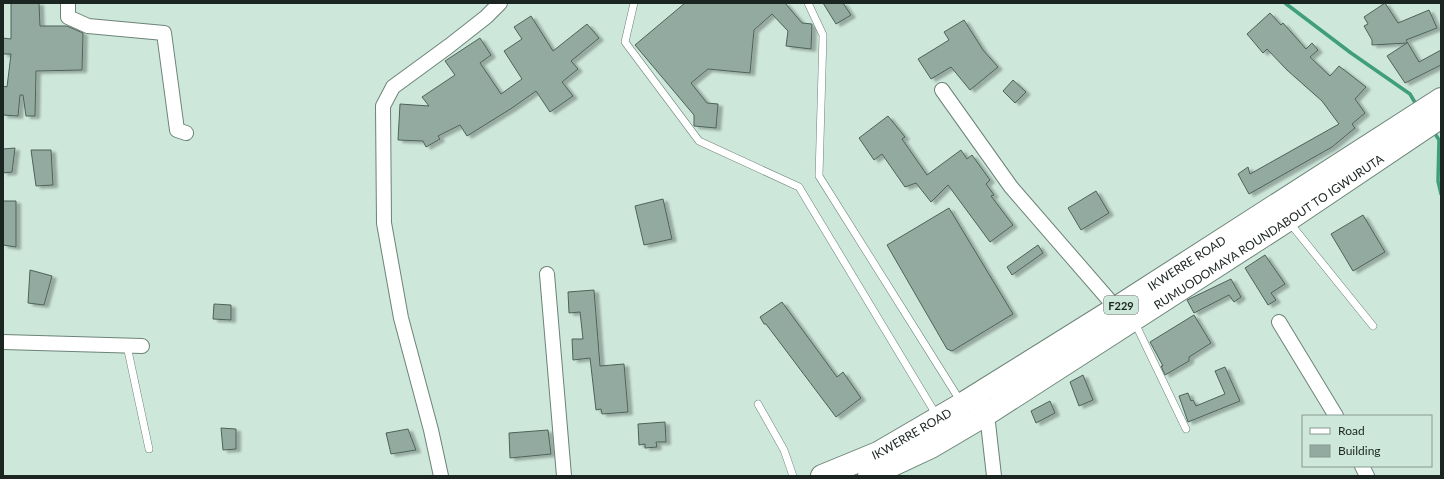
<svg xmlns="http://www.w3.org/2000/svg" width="1444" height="479" viewBox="0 0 1444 479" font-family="Lato,sans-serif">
<defs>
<filter id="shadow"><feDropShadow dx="4.5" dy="2.5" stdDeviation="1" flood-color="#0004"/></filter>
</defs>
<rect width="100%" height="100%" fill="#cee7db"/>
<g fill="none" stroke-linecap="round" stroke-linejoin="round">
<path stroke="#3f9e7c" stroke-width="3.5" d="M1285 3 1351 53 1410 94 1417 106
M1434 132 1439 140 1438 181 1441 194"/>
</g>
<path fill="#92aa9f" stroke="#4d6359" filter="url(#shadow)" d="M11 3H39L40 26H67L83 33 82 70 36 71 35 116H26L23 95H20L18 116 3 115V86L7 87 11 54H3V38L11 39Z
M685 3H785L802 23 812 24 811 49 786 46 788 31 772 14 754 30 750 73 708 69 691 83 707 103 718 104 716 128 694 126V115L635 45Z
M823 3H843L851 15 836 24Z
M1385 3 1398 23 1429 10 1437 28 1406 40 1419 62 1441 50V65L1405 83 1387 56 1407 43 1372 45V40L1364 26 1368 24 1364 17Z
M1270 13 1281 25 1283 23 1306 49 1312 43 1318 50 1310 57 1330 76 1339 66 1366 87 1355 99 1365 113 1352 124 1355 128 1332 147 1249 194 1238 174 1248 167 1250 174 1339 124 1322 101 1287 70 1267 49 1263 53 1247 34Z
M531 16 553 51 587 24 599 38 571 61 578 69 562 82 573 96 550 112 536 91 512 108 467 136 460 125 438 136 440 139 426 147 423 141 398 140 400 104 429 106 422 97 455 75 445 61 480 38 491 55 480 63 501 94 522 79 504 51 522 39 514 27Z
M964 20 983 50 998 67 970 90 951 67 931 79 918 59 949 40 944 32Z
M1013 80 1026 92 1015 103 1003 91Z
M888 116 905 137 902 139 927 175 961 150 967 159 972 155 990 180 986 184 994 195 991 196 1013 225 990 242 948 185 931 202 916 183 905 187 882 154 874 160 859 138Z
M15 148 12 172 3 173V149Z
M31 150H51L53 185 36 186Z
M1096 191 1109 213 1081 230 1068 208Z
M663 199 672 239 644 245 635 206Z
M3 201H16V247L3 245Z
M949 208 1013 314 952 351 947 349 887 245Z
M1363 215 1385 252 1353 271 1331 234Z
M1038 245 1043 253 1012 275 1007 267Z
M1265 255 1285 284 1271 293 1276 300 1268 305 1245 268Z
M30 270 52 276 44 305 28 303Z
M1231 279 1241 297 1234 302 1229 295 1194 313 1187 300Z
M594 290 600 366 624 364 628 412 602 414 601 409 596 410 590 358 573 360 572 339H583L580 312 569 313 568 292Z
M782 302 837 377 843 372 861 398 836 417 766 324H764L760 317Z
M214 304 231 305V320L213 319Z
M1194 315 1211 343 1189 357V361L1165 375 1161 366H1163L1150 342Z
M1225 367 1240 401 1188 422 1179 396 1188 393 1191 401 1193 400 1196 406 1225 394 1215 371Z
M1083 375 1093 400 1079 406 1070 382Z
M1050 401 1055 413 1036 423 1031 411Z
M665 422 666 442H656L657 447 645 448V444L639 445 638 424Z
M221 428 236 429V449L223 450Z
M408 429 416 450 391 454 386 433Z
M548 430 551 454 510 458 509 433Z"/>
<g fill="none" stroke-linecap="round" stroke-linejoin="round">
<defs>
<path id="lane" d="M634 3 625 42 699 141 799 187 937 416
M808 3 823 35 819 176 961 402
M1289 222 1373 326
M1134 321 1186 429
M127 346 149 449
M758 404 784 450 793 476"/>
<path id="street" d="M68 3V17L88 26 164 33 177 130 186 133
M942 90 1011 187 1116 308
M547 274 564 476
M1279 322 1336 416
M3 342 142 346
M984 407 987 414 994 476
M1362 466 1367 476
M441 476 431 430 401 318 384 223 383 106 393 87 449 46 486 17 500 3"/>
<g id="primary">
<path id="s1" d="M822 476 878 453 962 404 1116 308 1441 99"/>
<path id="s2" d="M869 476 931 447 987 414 1288 220 1441 117"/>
</g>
</defs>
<use href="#lane" stroke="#6c8378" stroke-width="8"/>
<use href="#street" stroke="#6c8378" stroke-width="16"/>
<use href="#primary" stroke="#6c8378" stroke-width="24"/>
<use href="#lane" stroke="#fff" stroke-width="7"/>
<use href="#street" stroke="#fff" stroke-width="14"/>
<use href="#primary" stroke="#fff" stroke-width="22"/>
</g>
<g text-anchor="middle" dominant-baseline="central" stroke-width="3" stroke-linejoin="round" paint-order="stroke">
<rect fill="#cee7db" stroke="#515f59" stroke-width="1" x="1104" y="296" width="34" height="18" rx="3"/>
<g font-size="11" font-weight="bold" fill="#1b2521">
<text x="1121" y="305">F229</text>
</g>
<g font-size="12" fill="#1b2521" stroke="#cee7db">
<text stroke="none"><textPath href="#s2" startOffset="469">RUMUODOMAYA ROUNDABOUT TO IGWURUTA</textPath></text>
<text stroke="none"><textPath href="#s1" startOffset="423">IKWERRE ROAD</textPath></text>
<text stroke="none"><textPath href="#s1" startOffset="99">IKWERRE ROAD</textPath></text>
</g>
</g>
<rect width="1444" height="479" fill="none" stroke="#1b2521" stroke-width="8"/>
<rect x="1302" y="415" width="130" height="52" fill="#cee7db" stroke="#869991"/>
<rect x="1310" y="428" width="20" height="6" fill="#ffffff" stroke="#869991"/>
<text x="1338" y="435" font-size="12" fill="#1b2521">Road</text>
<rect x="1310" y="445" width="20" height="12" fill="#92aa9f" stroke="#869991"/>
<text x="1338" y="455" font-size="12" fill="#1b2521">Building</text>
</svg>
